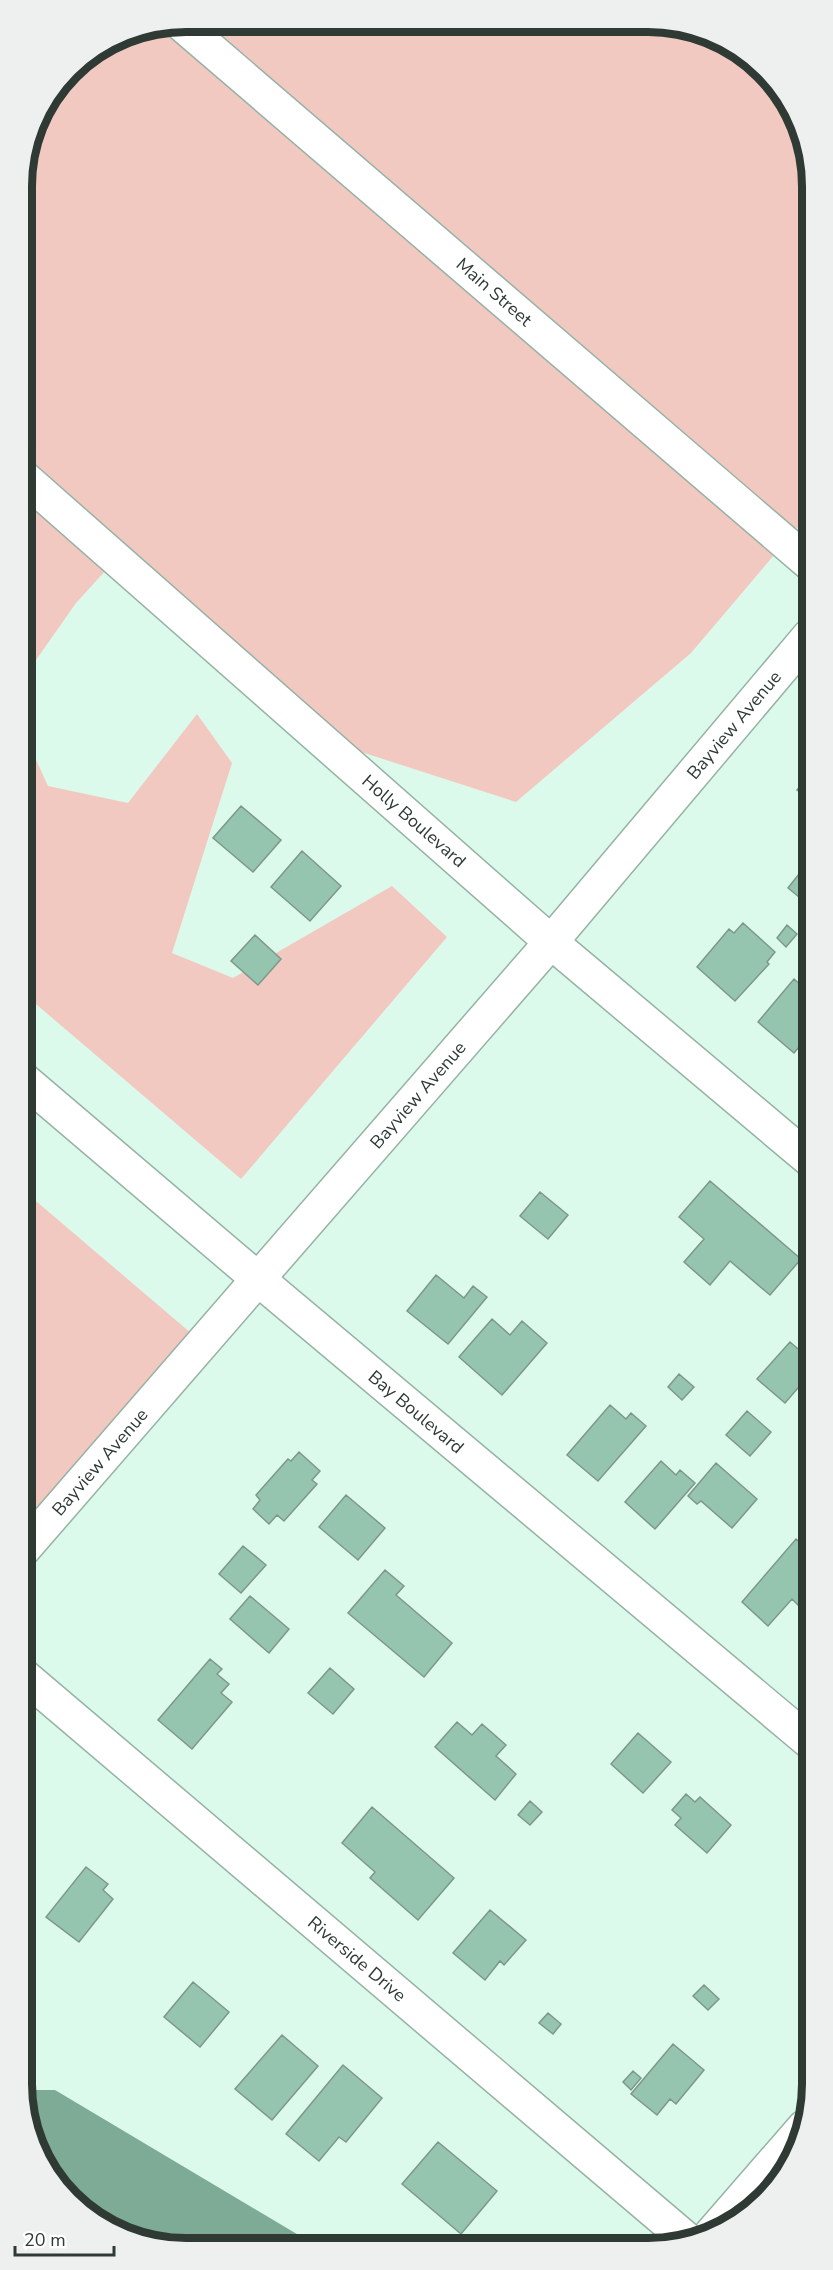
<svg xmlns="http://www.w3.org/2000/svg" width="833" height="2270" viewBox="0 0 833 2270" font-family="'Nunito Sans',sans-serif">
<rect width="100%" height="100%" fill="#dcfaeb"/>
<path fill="#f2c9c0" d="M186 21 680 24 764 69 809 153V514L691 653 516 802 352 749 128 546 76 603 22 680 21 174 38 112 77 62 123 33Z
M197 714 232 763 172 953 233 978 392 886 447 937 241 1179 23 993 22 729 48 786 128 803Z
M23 1190 205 1345 23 1558Z"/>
<path fill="#7dab95" d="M24 2090H55L317 2246H154L69 2201 24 2117Z"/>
<path fill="#96c5af" stroke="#7d988a" stroke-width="1.5" d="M810 775V801L797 790Z
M241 806 281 840 253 872 213 838Z
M302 851 341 886 310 921 271 887Z
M803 869 810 875V906L788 888Z
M743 923 775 952 767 962 769 964 735 1001 697 967 729 929 734 933Z
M787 925 797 934 786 947 777 938Z
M255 935 281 959 258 985 231 961Z
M794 979 810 993V1034L794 1053 758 1022Z
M710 1181 801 1259 770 1295 730 1261 710 1285 684 1262 704 1239 679 1217Z
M540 1192 568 1215 548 1239 520 1216Z
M436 1275 464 1298 473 1286 487 1297 448 1344 407 1311Z
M492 1319 510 1335 522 1321 547 1343 502 1395 459 1357Z
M790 1342 811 1360V1373L785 1403 757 1379Z
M679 1374 694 1387 682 1400 668 1387Z
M610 1405 626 1419 631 1413 646 1426 598 1481 567 1455Z
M747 1411 771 1432 750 1456 726 1435Z
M299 1452 320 1471 312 1480 317 1484 284 1521 277 1515 269 1524 253 1509 260 1500 256 1495 288 1459 291 1461Z
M661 1461 676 1475 680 1470 695 1483 655 1529 625 1502Z
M716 1463 757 1499 732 1528 701 1501 697 1504 688 1496Z
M346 1495 385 1528 358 1560 319 1527Z
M796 1539 811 1553V1599L802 1609 792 1599 768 1626 742 1602Z
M243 1546 266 1565 241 1593 219 1574Z
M385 1570 404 1586 396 1595 452 1643 424 1677 348 1613Z
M250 1596 289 1629 269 1653 230 1619Z
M210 1659 222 1669 217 1674 229 1684 221 1693 232 1702 192 1749 158 1720Z
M330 1668 354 1689 333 1714 308 1693Z
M457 1722 472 1735 482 1724 506 1745 496 1756 516 1774 495 1800 435 1747Z
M638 1733 671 1762 643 1793 611 1764Z
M686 1794 695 1802 700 1797 731 1825 707 1853 675 1825 681 1818 672 1810Z
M530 1801 542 1812 530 1825 518 1815Z
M372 1807 454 1878 418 1920 370 1878 375 1872 342 1843Z
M86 1867 108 1884 103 1890 113 1899 79 1942 46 1917Z
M490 1910 526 1940 504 1965 500 1961 485 1980 453 1953Z
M193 1982 229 2012 200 2047 164 2017Z
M704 1985 719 1999 708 2010 693 1996Z
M548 2013 561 2024 553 2034 539 2023Z
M282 2035 318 2066 272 2120 235 2089Z
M673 2044 704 2070 676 2104 670 2099 657 2115 631 2094Z
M343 2065 382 2098 346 2142 339 2137 319 2161 286 2134Z
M633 2071 641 2078 631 2090 623 2082Z
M438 2142 497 2191 461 2234 402 2184Z"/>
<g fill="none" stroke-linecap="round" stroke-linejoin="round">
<defs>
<path id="minor" d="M179 22 809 563
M22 476 551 942 810 1160
M23 1550 258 1279 811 1743
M24 1676 690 2242
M711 2234 804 2127"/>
<path id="major" d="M23 1079 258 1279 551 942 809 636"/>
</defs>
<use href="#minor" stroke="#96b2a4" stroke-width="36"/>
<use href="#major" stroke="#96b2a4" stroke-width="36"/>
<use href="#minor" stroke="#fff" stroke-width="33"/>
<use href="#major" stroke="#fff" stroke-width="33"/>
</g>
<g text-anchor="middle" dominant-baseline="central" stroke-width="6" stroke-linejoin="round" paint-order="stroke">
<g font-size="18" fill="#2f3a35" stroke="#fff">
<text transform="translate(494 292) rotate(41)">Main Street</text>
<text transform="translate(734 725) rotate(-50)">Bayview Avenue</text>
<text transform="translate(414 821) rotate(41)">Holly Boulevard</text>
<text transform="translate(418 1095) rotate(-49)">Bayview Avenue</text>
<text transform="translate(416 1412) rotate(40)">Bay Boulevard</text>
<text transform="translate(100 1462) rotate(-49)">Bayview Avenue</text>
<text transform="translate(357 1959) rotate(40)">Riverside Drive</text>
</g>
</g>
<path d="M0 0H833V2270H0ZM186 32H648A154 154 0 0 1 802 186V2084A154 154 0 0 1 648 2238H186A154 154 0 0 1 32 2084V186A154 154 0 0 1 186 32Z" fill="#eeefef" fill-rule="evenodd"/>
<path fill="none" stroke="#2f3a35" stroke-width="8" d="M186 32H648A154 154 0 0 1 802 186V2084A154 154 0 0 1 648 2238H186A154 154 0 0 1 32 2084V186A154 154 0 0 1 186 32Z"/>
<path d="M15 2246v9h99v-9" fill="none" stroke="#2f3a35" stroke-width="3"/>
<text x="24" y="2246" font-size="18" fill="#2f3a35" stroke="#ffffff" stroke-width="4.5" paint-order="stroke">20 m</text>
</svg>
